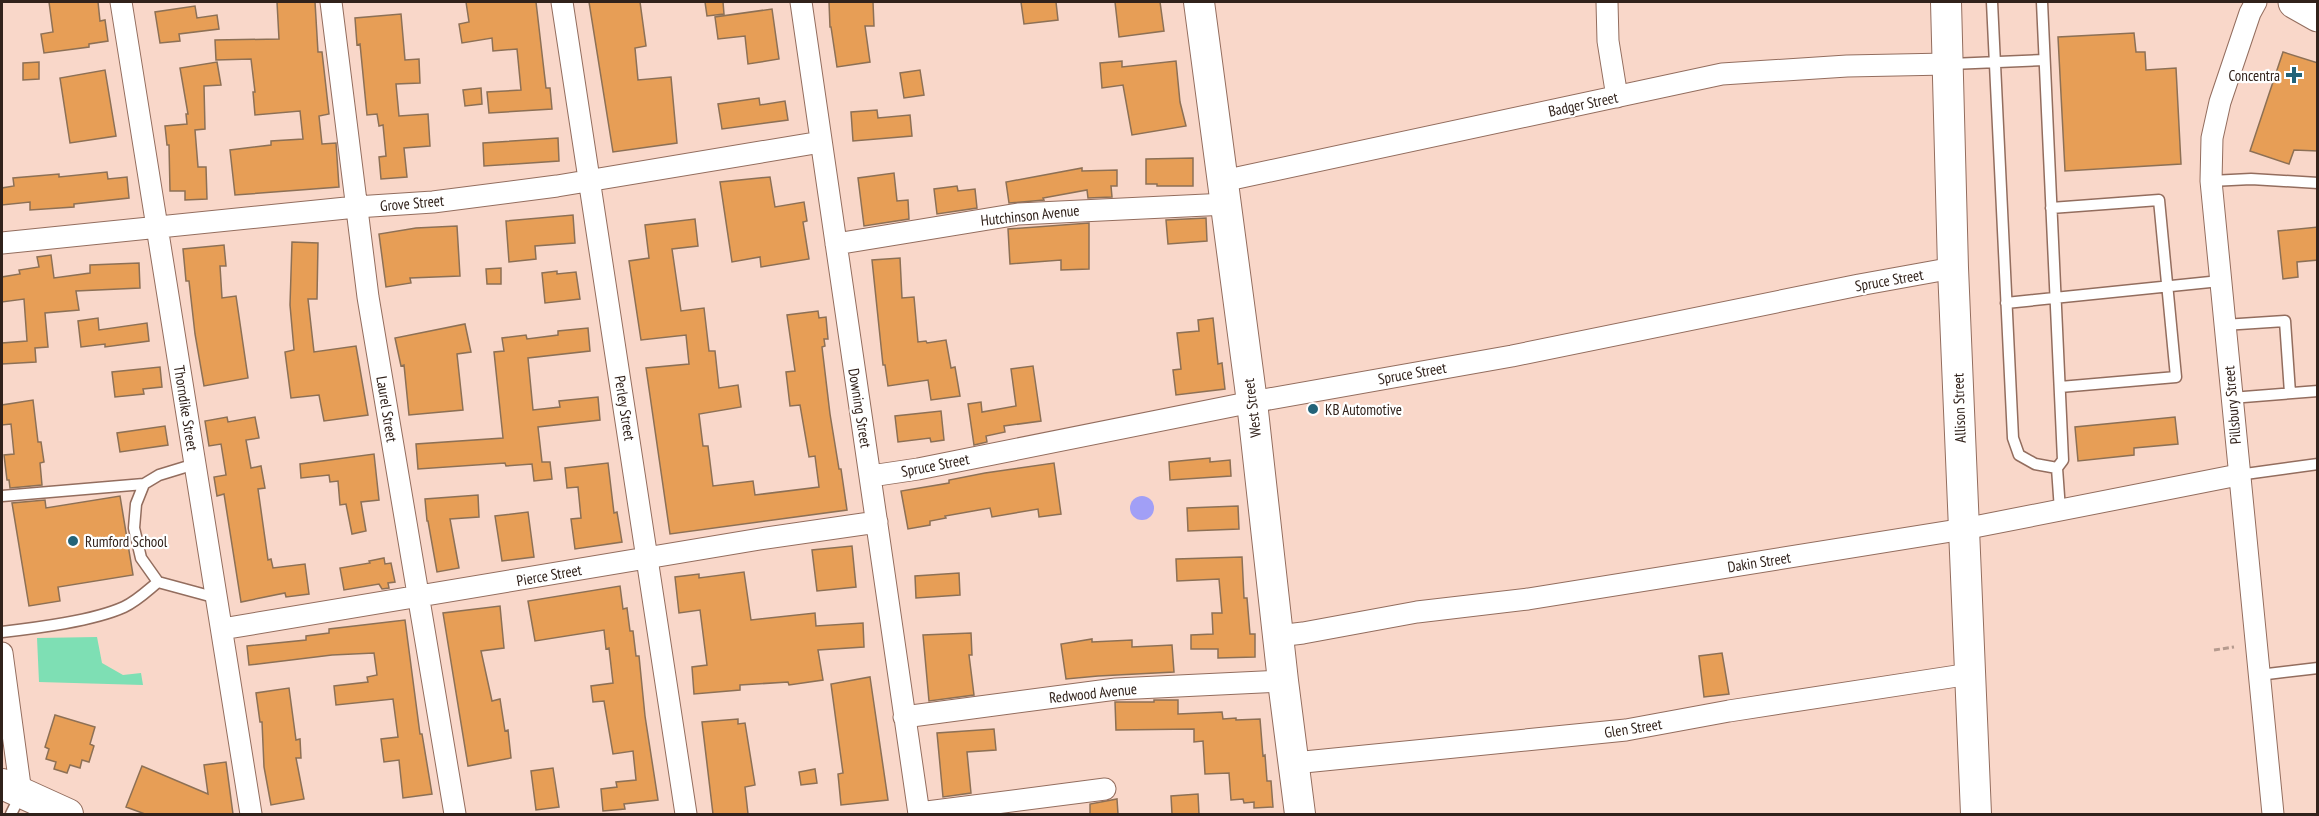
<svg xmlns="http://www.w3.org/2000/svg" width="2319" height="816" viewBox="0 0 2319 816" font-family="'PT Sans Narrow',sans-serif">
<rect width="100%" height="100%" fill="#f9d7c9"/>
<path fill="#7edfb4" d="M97 637 102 663 123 675 141 673 143 685 39 682 37 638Z"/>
<path fill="#a19ff6" d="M1130 508a12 12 0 1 1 24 0a12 12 0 1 1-24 0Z"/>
<path fill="#e79e56" stroke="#8d7055" stroke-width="1.5" d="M49 2H98L100 21 105 20 108 41 89 44V47L44 53 41 34 53 32Z
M277 2H315L318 52H322L329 114 319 116 322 144 336 143 339 187 235 195 230 150 271 145V141L303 139 300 111 255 115 253 92H255L251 59 216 60 215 40 279 39Z
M466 2H536L546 88H550L552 109 489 113 487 92 521 90 517 49 493 51 492 38 462 43 459 24 469 22Z
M589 2H640L646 46 635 48 638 80 671 77 677 143 613 152Z
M705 2H723L724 14 707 16Z
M829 2H873L874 26H865L870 62 837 67 831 27H830Z
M1021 2H1056L1058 20 1024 24Z
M1115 2H1160L1164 31 1119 37Z
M195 6 197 18 217 15 219 29 179 34 180 41 160 43 155 12Z
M772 9 779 59 748 64 745 36 718 39 715 17Z
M401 14 405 60 419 59 420 83 396 84 399 116 428 114 430 146 404 148 407 177 381 179 379 157 386 156 383 125 379 126 377 114 367 115 360 44 357 45 355 18Z
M2134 33 2136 52H2145L2146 70 2176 68 2181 164 2065 171 2058 37Z
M2283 52 2318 63V151L2294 150 2289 164 2250 151Z
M1122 61V67L1176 61 1180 102 1186 126 1132 135 1123 85 1102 88 1100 63Z
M39 62V79L23 80V63Z
M217 62 221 85 204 86 205 129 195 130 198 167H206L207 199 185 200V191H170L169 145H167L165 126 187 124 186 114H188L180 68Z
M105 70 116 136 70 143 60 78Z
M920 70 924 95 904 98 900 73Z
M481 88 482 104 465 106 463 90Z
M759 98 760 105 785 101 788 120 722 129 718 104Z
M877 110 878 118 910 115 912 136 853 141 851 112Z
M558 138 559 161 484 166 483 143Z
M1193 158V186H1157V184H1146V159Z
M1082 168V171L1117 170V186H1111L1112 197 1088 198 1087 190 1043 198 1044 200 1009 203 1006 182Z
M107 172 108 179 127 177 129 198 74 204V207L30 210V202L2 205V188L14 186 13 178 59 174V177Z
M894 173 897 201 908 200 909 219 864 226 858 178Z
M770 177 775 207 804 202 807 221 803 222 809 259 761 267 760 257 732 262 720 182Z
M957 186 958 191 975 189 977 208 937 214 934 189Z
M573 215 575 243 535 246 536 259 509 262 506 221Z
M1206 218 1207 241 1168 244 1166 220Z
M695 219 698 246 672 249 681 311 704 308 709 351H715L719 388 738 385 741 407 699 414 703 446H708L713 486 753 481 755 495 819 487 815 456 809 457 800 405 790 406 786 372 795 371 787 315 818 311 819 318 826 317 828 339H824L825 346 822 347 830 414 839 469H841L847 510 670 534 646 368 689 364 686 335 641 340 629 261 649 258 645 225Z
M1089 223V269L1061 270V260L1010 264 1008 229Z
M457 226 460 276 410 278 411 283 386 287 379 234 416 228Z
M2318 227V260L2297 262 2298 277 2283 279 2278 231Z
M292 242 318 243 317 299H308L314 352 356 346 368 415 324 421 319 395 291 398 285 352 294 350 290 305Z
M224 245 226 266H220L222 298 236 296 248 378 204 386 195 334 189 281H186L183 249Z
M51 255 54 278 90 273V265L139 263 140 288 76 291 79 310 45 313 48 347 35 348 36 362 2 364V343L27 341 24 299 2 302V277L20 274 19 270 39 267 37 257Z
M900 258 902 298 914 297 918 342 926 341 927 343 946 340 951 368 955 367 960 396 931 400 928 380 888 386 885 365H883L872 260Z
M501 268V284H487L486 269Z
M557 271V274L576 272 580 299 545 303 542 273Z
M98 318 99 330 147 323 149 341 105 347V344L81 347 78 321Z
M1213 318 1218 364 1222 363 1225 389 1176 395 1173 370 1181 369 1177 333 1199 331 1198 320Z
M465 324 471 352 457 354 463 410 409 415 404 365 401 366 395 338Z
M588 328 590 351 528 358 533 410 560 407 559 401 598 397 600 420 538 427 542 462H550L552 479 534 481 532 464 506 466 505 463 418 469 416 444 503 438 494 352 504 351 502 338 526 335 527 339 558 335V331Z
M1033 366 1041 421 1004 426 1005 432 986 436 987 442 974 445 968 404 981 402 982 412 1016 406 1011 369Z
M160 367 162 387 143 389 144 394 115 397 112 372Z
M33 400 38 442H41L44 462 40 463 42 485 10 488 9 480H7L4 455 14 454 11 424 2 425V405Z
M941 411 944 440 931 442 930 438 898 442 895 416Z
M227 417 228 422 255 417 259 438 246 440 251 468 261 466 265 488 258 489 268 560 271 559 273 568 305 564 309 594 286 597 285 593 241 602 224 494 217 496 214 477 226 475 221 444 209 446 205 421Z
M2175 417 2178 444 2134 448V455L2078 461 2075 427Z
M165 426 168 445 120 452 117 433Z
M374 454 379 500 361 502 366 531 352 534 346 504 340 505 338 481 330 482 329 475 301 478 300 464Z
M1210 458V462L1230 460 1231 476 1170 480 1169 462Z
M608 463 614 513 617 512 622 542 575 549 571 519 581 518 578 487 567 488 565 468Z
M1054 463 1061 514 1039 517 1038 509 992 517 990 508 945 516 946 518 930 521V525L908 529 901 491 949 483V480L985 473Z
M478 495 479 517 450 519 459 568 437 572 428 521H427L425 499Z
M120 496 133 575 58 587 60 601 29 606 12 503 45 500 46 508Z
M1238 506 1239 529 1188 531 1187 508Z
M528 512 534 557 502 561 495 516Z
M852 546 856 587 817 591 812 550Z
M1242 557 1244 598H1247L1250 634H1255V657L1218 658V649H1191V635L1213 634 1212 613H1222L1219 579 1177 581 1176 559Z
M384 558 385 564 391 563 395 582 388 583 389 588 382 589 379 584 344 590 340 568 370 563 369 561Z
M744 572 751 620 815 613 816 626 863 623 864 647 818 650 823 680 789 685 788 682 740 685V690L694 694 692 667 707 665 700 610 679 613 675 577 699 574V578Z
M959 573 960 595 916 598 915 576Z
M620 586 623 609 627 608 630 631H633L636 656H639L645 716 658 800 624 804 625 809 603 811 601 789 617 787 616 782 636 780 633 751 613 754 604 701 593 702 591 686 613 683 609 648 606 649 604 630 535 641 528 601Z
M500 606 504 648 481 651 492 701 500 699 505 731 508 730 511 758 468 766 443 613Z
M405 620 420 734H422L432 794 403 798 399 760 384 762 381 739 398 737 393 699 336 705 334 686 368 682 367 677 377 675 374 653 332 655 249 665 247 646 306 640V636L329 633V629Z
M971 633 972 655H969L974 695 929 701 923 635Z
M1092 639V642L1132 640V647L1172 645 1174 672 1098 676 1066 679 1061 644Z
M1722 653 1729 694 1704 697 1699 656Z
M870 677 888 800 841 805 838 774 843 773 831 684Z
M289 688 296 740 300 739 301 758H296L304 799 271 805 264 767 262 722H260L256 693Z
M1154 700H1178V714L1222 712 1223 719 1236 718V720L1260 719 1263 756 1265 755 1267 781H1271L1273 807 1254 808V802L1244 803 1243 799 1231 800 1229 773 1205 774 1203 741 1194 742V729L1116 730 1115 702H1154Z
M55 715 95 727 90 744 94 746 89 762 82 760 80 768 70 765 67 773 54 769 56 762 46 759 49 749 45 747Z
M738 719V724L745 723 755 785 745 787 748 814H713L702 722Z
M994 729 996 750 967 752 971 793 943 797 937 733Z
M226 762 233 814H145L126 807 142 766 208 794 204 765Z
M553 768 559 807 536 810 531 771Z
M815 769 817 783 801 785 799 772Z
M1198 794 1199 814H1172L1171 796Z
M1117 799 1118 814H1090V804Z"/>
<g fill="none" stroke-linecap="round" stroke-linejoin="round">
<defs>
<path id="lane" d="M1992 2 2013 438 2019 455 2035 464 2057 468
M2042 2 2063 460 2057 468 2060 510
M1951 64 2044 60
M2211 181 2251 179 2318 183
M2051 208 2159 200 2176 377 2060 387
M2006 303 2220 281
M2224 325 2285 321 2290 393
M2231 398 2318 391
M2238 475 2318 464
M144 484 136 504 134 528 141 558 158 582 217 598
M2 496 144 484 159 475 195 464
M2 632C36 628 93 621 124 607 137 601 147 591 158 582
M2259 675 2318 668
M11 814 20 796"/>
<path id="street" d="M121 2 251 814
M331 2 368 297 455 814
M562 2 686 814
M801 2 919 814
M1607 2 1608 41 1617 97
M2256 2 2250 13 2220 102 2212 138 2211 181 2273 814
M1223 181 1722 74 1847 66 1947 64
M2 243 356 207 433 202 557 186 821 142
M836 244 1018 214 1227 204
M871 476 918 469 1252 402 1512 356 1859 285 1953 268
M222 629 760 539 877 522
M1278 636 1303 633 1417 612 1528 599 1964 529 2238 475
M2 653 21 793
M904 717 1116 689 1283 681
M1294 763 1626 730 1729 711 1970 674
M919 813 1105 789"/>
<path id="secondary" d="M1199 2 1252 402 1283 681 1300 814
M1946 2 1953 268 1976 814
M2 784 68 814"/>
<path id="primary" d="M2295 2 2318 15"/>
</defs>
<use href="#lane" stroke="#936d5e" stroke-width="13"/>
<use href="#street" stroke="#936d5e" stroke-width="23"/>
<use href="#secondary" stroke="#936d5e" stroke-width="32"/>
<use href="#primary" stroke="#936d5e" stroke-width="35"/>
<path stroke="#b59a8e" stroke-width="3" stroke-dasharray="6 3" stroke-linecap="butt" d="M2214 650 2234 647"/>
<use href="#lane" stroke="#fff" stroke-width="10"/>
<use href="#street" stroke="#fff" stroke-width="21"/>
<use href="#secondary" stroke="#fff" stroke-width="30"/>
<use href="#primary" stroke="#fff" stroke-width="33"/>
</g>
<g fill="#236378" stroke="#fff" stroke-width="2">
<path d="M2291 66h6v6h6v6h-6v6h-6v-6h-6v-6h6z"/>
<circle cx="1313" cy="409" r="6"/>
<circle cx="73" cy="541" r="6"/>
</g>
<g text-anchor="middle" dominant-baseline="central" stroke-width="4.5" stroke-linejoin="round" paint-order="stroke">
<g font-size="15" fill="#31221b" stroke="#fff" text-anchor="start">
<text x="2280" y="75" text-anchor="end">Concentra</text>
<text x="1325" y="409">KB Automotive</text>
<text x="85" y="541">Rumford School</text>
</g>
<g font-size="15" fill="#31221b" stroke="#fff">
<text transform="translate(1583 104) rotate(-12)">Badger Street</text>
<text transform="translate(412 203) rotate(-5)">Grove Street</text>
<text transform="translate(1030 215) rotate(-6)">Hutchinson Avenue</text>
<text transform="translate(1889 280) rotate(-10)">Spruce Street</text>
<text transform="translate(1412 373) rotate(-10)">Spruce Street</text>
<text transform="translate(2232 405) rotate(-95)">Pillsbury Street</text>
<text transform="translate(186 408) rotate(81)">Thorndike Street</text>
<text transform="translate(625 408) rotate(81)">Perley Street</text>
<text transform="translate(860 408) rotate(81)">Downing Street</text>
<text transform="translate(1252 408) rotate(-97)">West Street</text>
<text transform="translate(1959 408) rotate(-92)">Allison Street</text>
<text transform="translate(387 409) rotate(81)">Laurel Street</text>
<text transform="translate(935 465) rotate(-11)">Spruce Street</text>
<text transform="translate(1759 562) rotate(-9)">Dakin Street</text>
<text transform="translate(549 575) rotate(-10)">Pierce Street</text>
<text transform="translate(1093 693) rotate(-6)">Redwood Avenue</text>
<text transform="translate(1633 728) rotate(-9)">Glen Street</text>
</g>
</g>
<rect width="2319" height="816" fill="none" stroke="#31221b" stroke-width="6"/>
</svg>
